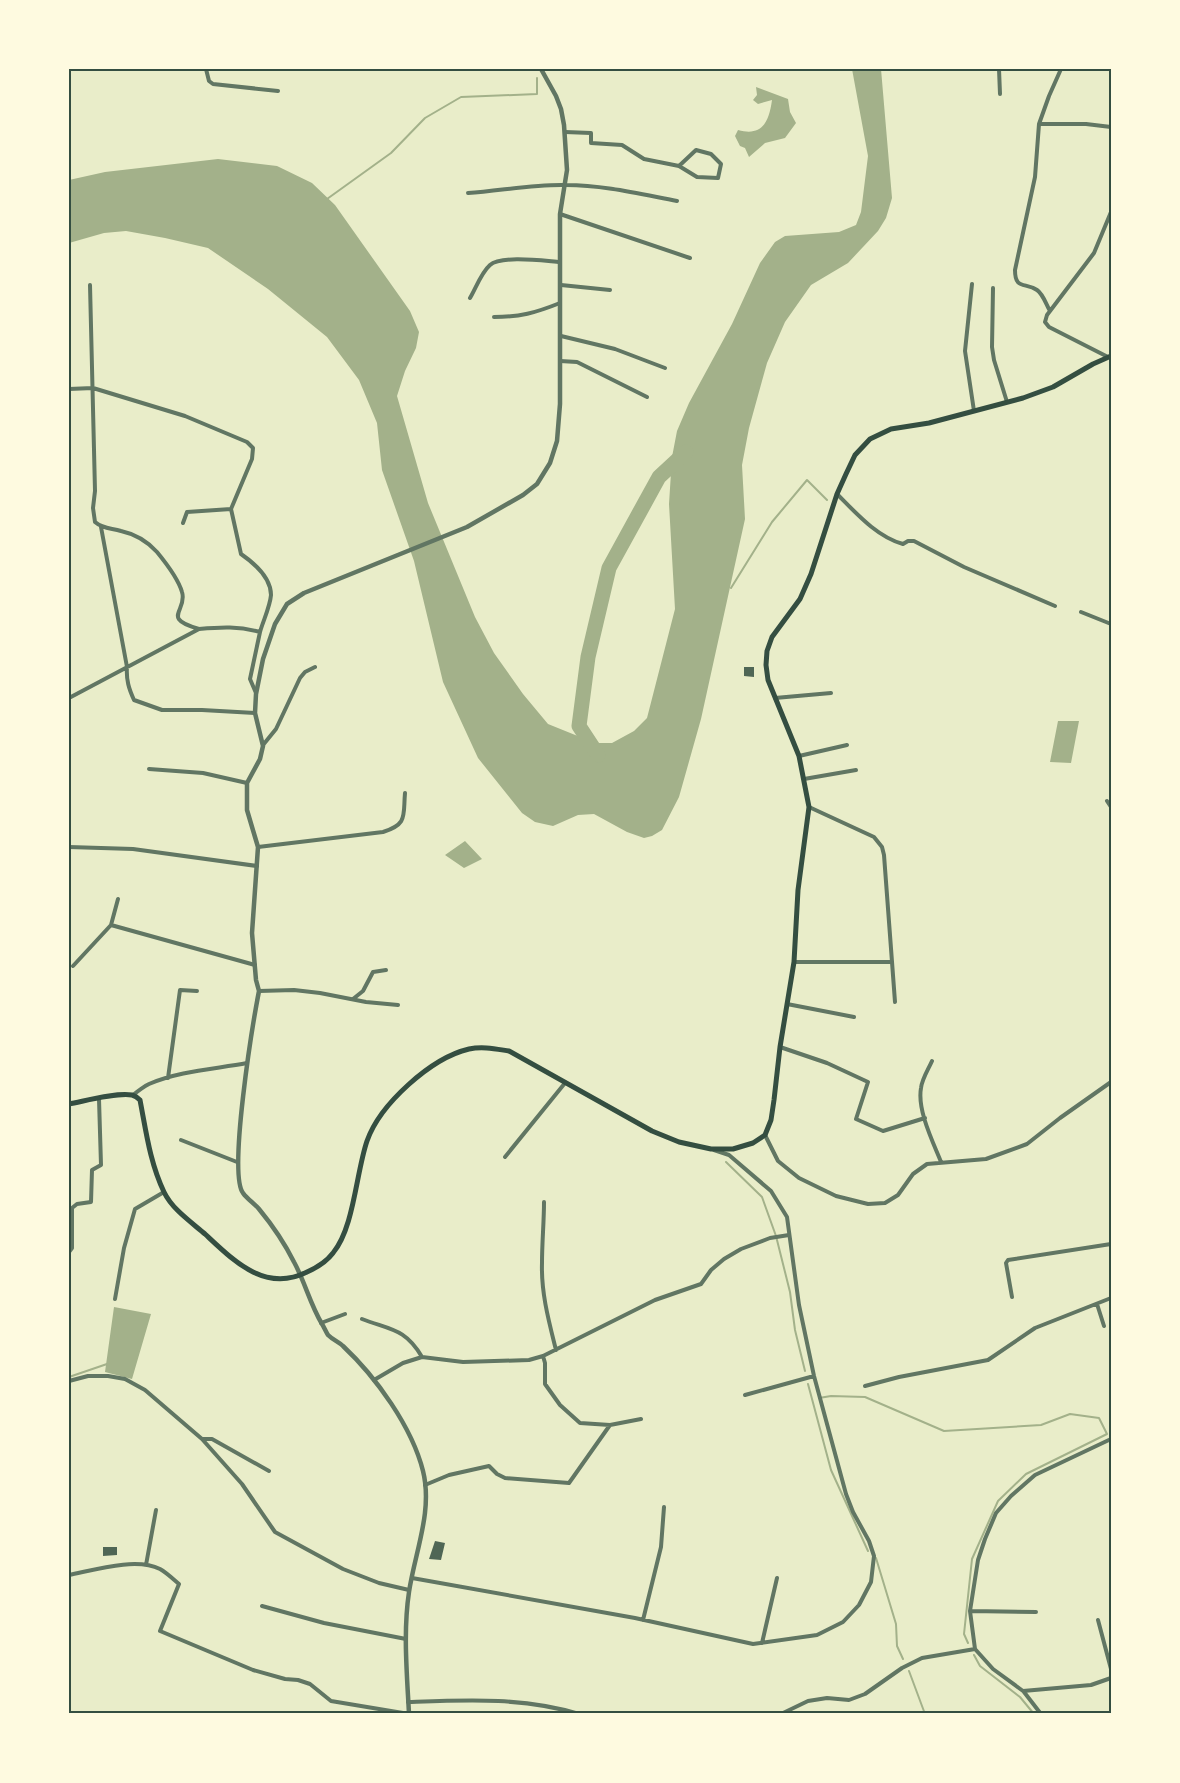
<svg xmlns="http://www.w3.org/2000/svg" width="1180" height="1783" viewBox="0 0 1180 1783" font-family="'PT Serif',serif">
<rect width="100%" height="100%" fill="#e9edc9"/>
<path fill="#a3b18a" d="M852 69H881L892 198 886 218 878 231 848 263 811 285 785 322 767 363 749 428 742 465 745 519 701 719 679 797 662 830 652 836 644 838 627 832 594 814 578 815 553 826 535 822 522 813 478 758 443 682 414 561 382 470 377 423 359 380 327 337 268 289 208 248 165 238 126 231 104 233 69 243V180L105 172 218 159 277 166 312 183 335 205 410 311 419 332 416 348 405 371 397 396 428 503 475 617 494 653 523 694 548 724 595 743H612L634 731 647 718 675 609 669 504 672 457 677 431 689 403 732 324 760 263 775 242 785 236 839 232 856 225 861 212 868 156Z
M756 87 788 99 790 112 796 123 785 138 765 143 749 157 745 148 740 146 735 136 738 130C763 137 769 121 772 100L758 104 753 100 757 95Z
M1058 721H1079L1071 763 1050 762Z
M465 841 482 859 464 868 445 855Z
M114 1307 151 1314 132 1379 105 1372Z"/>
<g fill="none" stroke-linecap="round" stroke-linejoin="round">
<path stroke="#a3b18a" stroke-width="2" d="M327 199 391 153 425 118 461 97 537 94V78
M731 588 772 522 807 480 827 500
M726 1162 762 1197 776 1236 790 1292 795 1330 805 1371
M69 1377 107 1364
M808 1384 831 1470 868 1551
M819 1398 831 1396 865 1397 944 1431 1041 1425 1070 1414 1099 1418 1107 1434 1026 1474 998 1501 972 1559 964 1634 968 1643
M876 1558 896 1624 897 1646 903 1659
M974 1655 980 1666 1020 1697 1034 1714
M909 1671 925 1714"/>
<path stroke="#a3b18a" stroke-width="15" d="M598 755 579 726 588 657 609 568 659 477 686 452"/>
</g>
<path fill="#4f6655" d="M744 667H754V677L744 676Z
M435 1541 445 1543 441 1560 429 1559Z
M103 1547H117V1555L103 1556Z"/>
<g fill="none" stroke-linecap="round" stroke-linejoin="round">
<path stroke="#617663" stroke-width="4" d="M206 69 209 81 213 84 278 91
M999 69 1000 94
M1039 124H1086L1111 127
M565 132 591 133V143L622 145 644 159 679 166 697 177 718 178 721 164 711 154 696 150 679 166
M468 193C500 191 533 184 566 185 603 185 640 194 677 201
M560 214 690 258
M972 284 965 351 974 411
M90 285 95 491 93 508 95 522C103 529 111 528 121 531 135 534 147 541 157 552 166 563 178 578 182 592 188 611 160 618 199 629
M561 285 610 290
M993 288 992 347 994 360 1007 402
M470 298C476 288 481 273 490 265 501 255 545 261 560 262
M1050 311C1046 304 1043 294 1037 290 1025 282 1015 290 1015 270L1035 177 1039 124 1049 96 1061 69
M494 317C520 317 535 313 560 303
M561 336 615 349 665 368
M1108 357 1049 327 1045 322 1047 315 1094 253 1111 212
M560 361 577 362 647 397
M69 389 93 388 185 416 247 442 253 448 252 459 231 509 241 554C254 563 271 578 271 595 270 607 263 621 260 632
M837 494C856 513 877 537 903 544L908 541H914L964 567 1055 606
M183 523 187 512 231 509
M101 527 127 667C126 680 129 689 134 700L162 710H202L255 713
M1081 612 1111 624
M69 698 199 629C221 627 239 626 260 632L250 679 256 693
M775 698 831 693
M263 745 276 729 300 678 305 672 315 667
M799 756 847 745
M149 769 203 773 247 783
M804 779 856 770
M1107 801 1111 807
M809 807 874 837 882 847 884 855 895 1002
M69 847 133 849 257 866
M258 847 383 832C408 824 403 816 405 793
M118 899 111 925 255 965
M794 962H892
M73 966 111 925
M259 991 294 990 320 993 366 1002 398 1005
M353 999 363 991 373 972 386 970
M787 1004 854 1017
M780 1047 827 1063 868 1082 856 1119 883 1131 925 1118
M932 1061C928 1070 922 1079 921 1088 917 1110 933 1142 941 1162
M168 1078 180 990 197 991
M133 1095C138 1091 143 1087 149 1084 179 1071 215 1069 247 1063
M765 1135 778 1161 799 1178 836 1196 868 1204 885 1203 898 1195 913 1174 927 1164 986 1159 1027 1144 1060 1118 1111 1082
M181 1140 237 1162
M505 1157 565 1083
M544 1202C544 1222 542 1242 542 1263 541 1293 549 1322 556 1350
M69 1252 72 1248V1208L77 1204 91 1202 92 1170 101 1165 99 1099
M1012 1297 1006 1263 1008 1260 1111 1244
M115 1299 124 1248 135 1209 164 1192
M1097 1304 1104 1326
M362 1319C390 1330 405 1328 422 1357
M321 1323 345 1314
M543 1356 545 1363V1384L560 1405 580 1423 610 1425 641 1419
M374 1380 403 1363 422 1357 463 1362 529 1360 543 1356 655 1300 701 1284 711 1270 724 1259 741 1249 770 1238 789 1235
M69 1381 88 1376H108L125 1379 145 1390 202 1439 242 1484 275 1532 343 1569 379 1583 409 1590
M865 1386 899 1377 988 1360 1035 1328 1111 1298
M745 1395 814 1376
M203 1439H212L269 1471
M1111 1439 1035 1475 1011 1496 996 1513 985 1539 978 1560 970 1611 975 1649 993 1669 1023 1691 1091 1685 1111 1678
M425 1485 449 1475 489 1466 497 1474 505 1478 569 1483 610 1425
M146 1565 156 1510
M69 1575C94 1570 136 1557 160 1569 167 1573 173 1579 179 1584L160 1631 253 1670 285 1679 298 1680 310 1684 331 1701 409 1714
M412 1578 635 1618 753 1644 817 1635 843 1622 859 1605 871 1582 874 1556 869 1541 853 1512 846 1494 814 1376 799 1305 787 1217 771 1191 729 1155 714 1150
M262 1606 324 1623 406 1639
M970 1611 1036 1612
M643 1620 661 1547 664 1507
M1098 1620 1111 1669
M762 1643 777 1578
M1024 1692 1041 1714
M408 1702C466 1700 523 1697 579 1714
M781 1714 808 1701 827 1698 849 1700 865 1694 902 1668 922 1658 975 1649"/>
<path stroke="#617663" stroke-width="4.5" d="M409 1714C407 1674 403 1632 409 1592 415 1552 433 1511 423 1471 412 1427 376 1377 343 1346 339 1342 333 1340 328 1335 326 1332 324 1327 322 1324 310 1304 305 1282 294 1262 284 1242 273 1226 259 1209 254 1203 247 1199 243 1193 228 1173 253 1022 259 991L256 980 252 933 258 847 247 810V783L260 759 263 746 255 713 256 694 263 659 275 624 287 604 304 593 467 527 523 495 537 484 550 463 557 441 560 404V214L567 170 564 125 561 109 556 96 541 69"/>
<path stroke="#344e41" stroke-width="5" d="M69 1104C85 1101 117 1092 132 1095 136 1096 137 1097 140 1100 146 1131 150 1163 164 1192 172 1209 191 1222 205 1234 234 1261 265 1293 307 1272 316 1268 327 1261 333 1253 354 1228 356 1173 367 1141 380 1104 431 1058 469 1049 483 1046 496 1049 509 1051L652 1131 679 1142 711 1149H733L753 1143 765 1135 771 1120 774 1100 780 1047 794 962 798 890 809 807 799 756 768 680 766 665 767 651 772 637 800 599 811 574 837 494 846 474 855 455 870 439 891 429 929 423 1023 398 1053 387 1093 364 1111 356"/>
</g>
<rect width="1180" height="1783" fill="none" stroke="#fefae0" stroke-width="141"/>
<rect x="70" y="70" width="1040" height="1642" fill="none" stroke="#344e41" stroke-width="2"/>
</svg>
